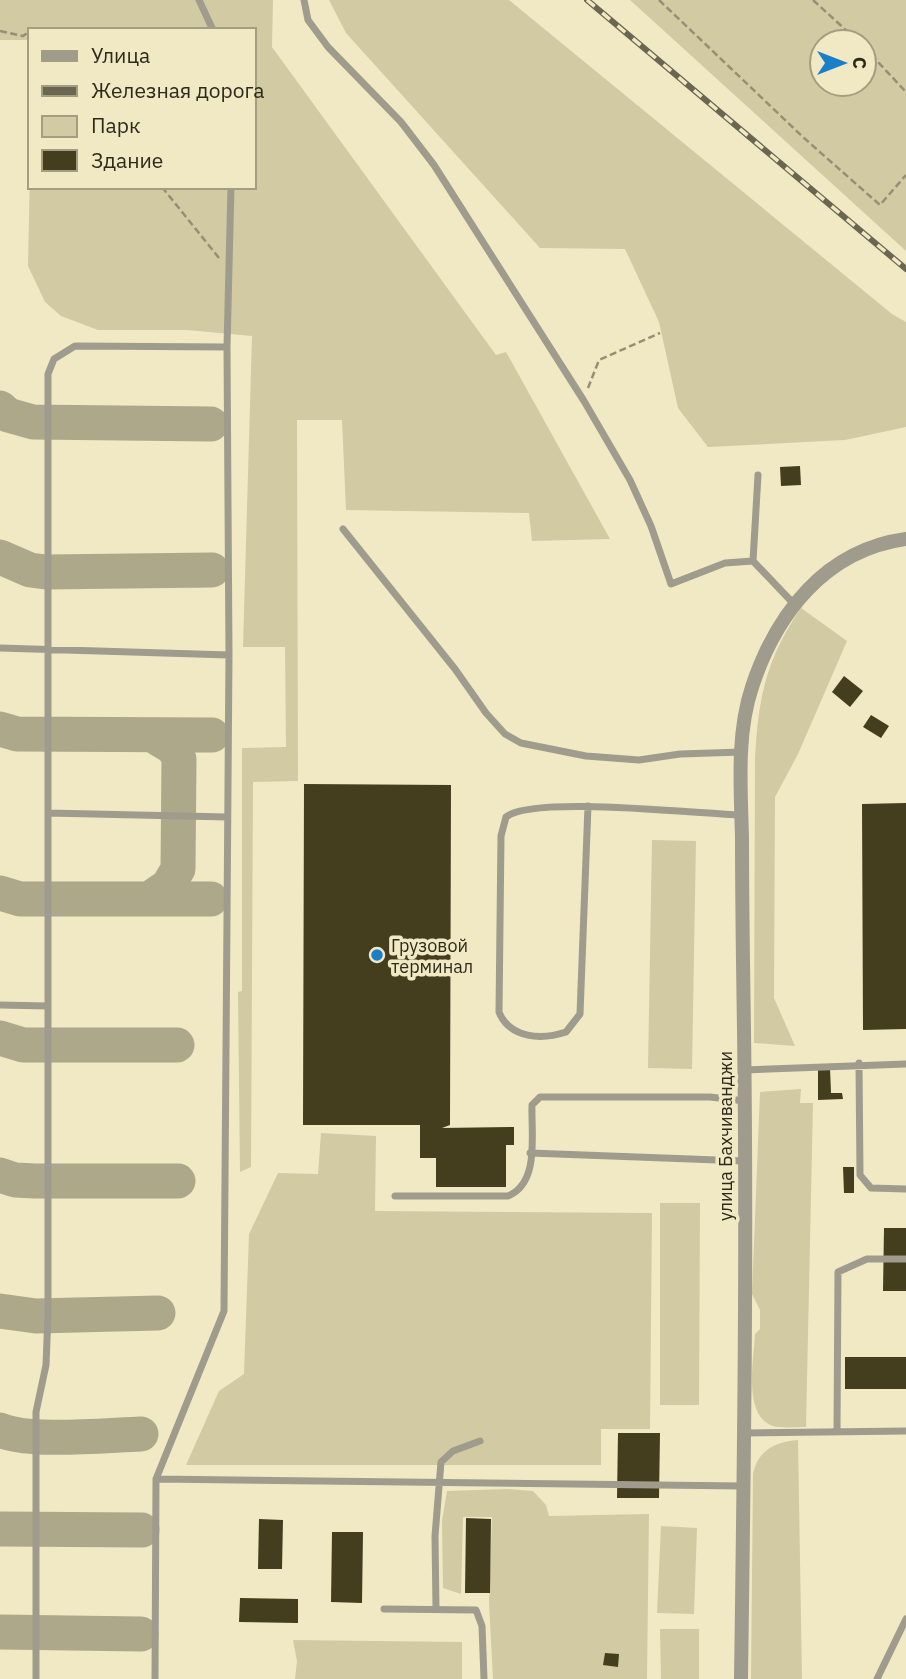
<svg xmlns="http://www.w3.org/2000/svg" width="906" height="1679" viewBox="0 0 906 1679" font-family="'IBM Plex Sans',sans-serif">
<rect width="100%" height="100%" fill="#f1e9c4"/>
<path fill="#d2caa2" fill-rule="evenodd" d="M0 0H273L272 47 496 355 506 352 610 539 532 541 529 513 346 510 342 420H297L298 781 253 782 251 1167 240 1172 238 992 242 991V748L286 747 285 647H243L252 336 187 330H98L61 316 45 302 28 266 30 168V187H254V30H30V40H0Z
M329 0H509L892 314 906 322V427L845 440 708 447 678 408 659 322 625 249 540 248 346 33Z
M630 0H906V251ZM822 42H864V84H822Z
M801 608 847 641 798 754 775 797 774 998 795 1046 754 1043 755 759C758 698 766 659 801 608Z
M652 840 696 841 692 1069 648 1068Z
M801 1089 800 1103H813L806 1427C797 1427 787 1428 778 1427 741 1422 754 1360 755 1334L760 1329V1310L752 1294 760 1092Z
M321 1133 376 1136 375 1211 652 1213 650 1429H601V1465H186L219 1391 244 1374 249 1234 278 1173 318 1174Z
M660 1203H700L699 1405H660Z
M798 1440 802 1679H751L753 1474C758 1450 775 1442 798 1440Z
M508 1489 533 1491 546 1505 549 1516 649 1514 647 1679H493L489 1603 492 1517H463L461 1594 443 1588 442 1521 447 1491Z
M661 1526 697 1528 694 1614 657 1613Z
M660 1629H699V1679H661Z
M293 1640 462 1642V1679H295L297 1661Z"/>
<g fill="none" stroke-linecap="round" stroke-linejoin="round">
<path stroke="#aea88a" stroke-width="35" d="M0 408 8 415 33 422 211 424
M0 557 30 570 46 572 212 570
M0 729 17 734 212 735
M0 893 20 899H211
M149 899 168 886 178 869 179 759 174 748 152 735
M0 1038 23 1045H177
M0 1175 15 1180 35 1181H178
M0 1311 36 1316 158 1313
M0 1430C29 1443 107 1435 141 1434
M0 1529 142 1530
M0 1632 141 1634"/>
</g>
<path fill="#443d1e" d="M800 466 801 485 781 486 780 467Z
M844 676 863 691 850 707 832 692Z
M871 715 889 726 881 738 863 727Z
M304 784 451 785 450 1125 442 1128 514 1127V1145H506V1187H436V1158H420V1125H303Z
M906 803V1029L863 1030 862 804Z
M830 1068 831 1093H842L843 1099 818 1100V1069Z
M843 1167H854V1193H844Z
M884 1228H906V1291H883Z
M845 1357H906V1389H845Z
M618 1433H660L659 1498H617Z
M466 1518 491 1519 490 1593H465Z
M259 1519 283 1520 282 1569H258Z
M332 1532H363L362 1603 331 1602Z
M240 1598 298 1599V1623L239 1622Z
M605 1653 619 1654 618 1667 603 1665Z"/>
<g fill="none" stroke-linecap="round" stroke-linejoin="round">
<path stroke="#959075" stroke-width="2.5" stroke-dasharray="7 3.5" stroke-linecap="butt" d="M659 0 804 138 880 205 906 175
M813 0 859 42
M32 30H33
M0 31 23 36 30 31
M864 47 906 92
M162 187 219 258
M588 388 599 360 660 333"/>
<path stroke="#a09c8d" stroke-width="7" d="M199 0 213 30
M304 0 308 20 328 47 401 122 434 165 584 401 630 480 651 526 671 584 725 563 753 561 793 603
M343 529 455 669 486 713 505 734 521 743 586 756 639 760 680 754 742 752
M753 561 758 475
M0 648 229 655
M588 806 580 1014 566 1032C542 1040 510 1039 499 1012L501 836 506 817C532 795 699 814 741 815
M48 813 227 817
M0 1005 48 1006
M859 1063 860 1175 871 1188 906 1189
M745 1070 906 1064
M530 1153 744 1161
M395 1196H508C540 1183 531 1134 532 1105L540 1097H710L745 1101
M837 1432 838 1272 867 1259H906
M744 1433 906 1431
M156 1479 743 1486
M384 1609 476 1610 482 1626 484 1679
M436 1609 435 1536 441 1462 453 1451 480 1441
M36 1679V1412L46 1365 48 1315V374L54 359 75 346 227 347
M155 1679 156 1479 224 1311 229 655 227 347 231 187
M877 1679 906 1619"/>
<path stroke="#a09c8d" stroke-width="14" d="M741 1679C744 1463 747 1246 744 1029 743 966 742 903 742 839 741 790 736 735 752 687 776 614 825 550 906 539"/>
<defs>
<path id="rail" d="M587 0 906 269"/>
</defs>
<use href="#rail" stroke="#6b6651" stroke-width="6"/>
<use href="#rail" stroke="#f1e9c4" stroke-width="3.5" stroke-dasharray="10" stroke-linecap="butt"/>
</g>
<circle fill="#1a7fcb" stroke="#f1e9c4" stroke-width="2.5" cx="377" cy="955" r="7"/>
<g text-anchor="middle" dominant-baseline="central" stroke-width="7" stroke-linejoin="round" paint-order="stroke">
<g font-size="18" fill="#2d2a1c" stroke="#f1e9c4" text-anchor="start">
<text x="391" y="945">Грузовой<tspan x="391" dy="21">терминал</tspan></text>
</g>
<g font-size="18" fill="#2d2a1c" stroke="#f1e9c4">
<text transform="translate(725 1136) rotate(-90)">улица Бахчиванджи</text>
</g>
</g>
<rect x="28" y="28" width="228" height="161" fill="#f1e9c4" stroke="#a39d81" stroke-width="2"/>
<rect x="42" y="51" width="35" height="10" fill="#a09c8d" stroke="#a39d81" stroke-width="2"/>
<text x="91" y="63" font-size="21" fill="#2d2a1c">Улица</text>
<rect x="42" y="86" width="35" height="10" fill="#6b6651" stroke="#a39d81" stroke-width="2"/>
<text x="91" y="98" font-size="21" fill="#2d2a1c">Железная дорога</text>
<rect x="42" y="116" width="35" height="21" fill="#d2caa2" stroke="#a39d81" stroke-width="2"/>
<text x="91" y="133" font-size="21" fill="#2d2a1c">Парк</text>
<rect x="42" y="150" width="35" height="21" fill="#443d1e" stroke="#a39d81" stroke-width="2"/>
<text x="91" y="168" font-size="21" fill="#2d2a1c">Здание</text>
<g transform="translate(843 63) rotate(90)"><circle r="33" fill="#f1e9c4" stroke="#a39d81" stroke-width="2"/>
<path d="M0-5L12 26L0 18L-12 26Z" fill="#1a7fcb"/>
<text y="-10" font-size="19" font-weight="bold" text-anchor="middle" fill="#2d2a1c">С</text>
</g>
</svg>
